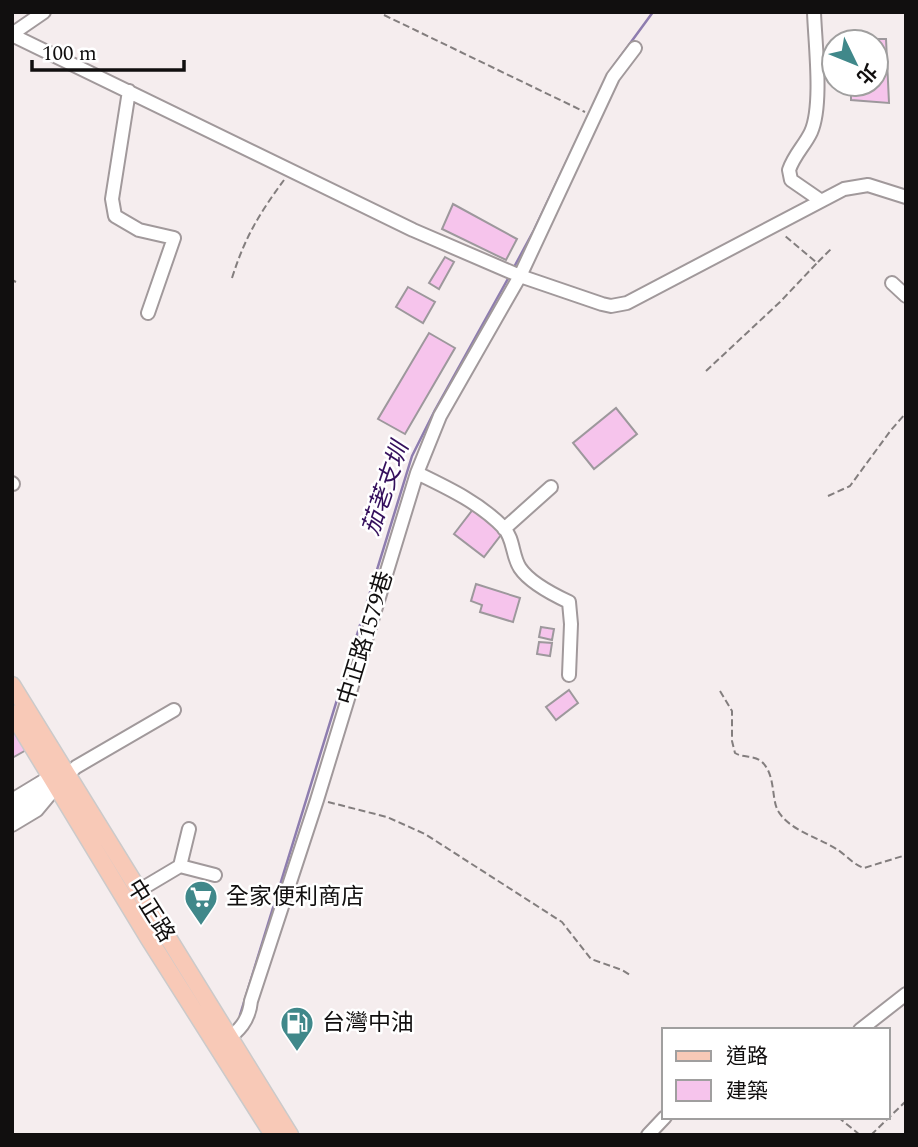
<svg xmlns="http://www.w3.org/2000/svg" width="918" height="1147" viewBox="0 0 918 1147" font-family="Spectral,'Noto Sans TC',serif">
<rect width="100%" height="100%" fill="#f5edee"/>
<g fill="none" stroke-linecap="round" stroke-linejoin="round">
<path stroke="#8e7daf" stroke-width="2.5" d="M612 68 653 12
M513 269 534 230 608 74
M240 1015 412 456 435 410 510 275"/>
</g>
<path fill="#f6c4ec" stroke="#9d989c" stroke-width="2" d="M851 39H886L889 103 851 100V84H876V42H851Z
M453 204 517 239 506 260 442 229Z
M445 257 454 262 439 289 429 283Z
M408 287 435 302 423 323 396 307Z
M429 333 455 348 405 434 378 419Z
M616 408 637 434 594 469 573 443Z
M474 508 504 531 484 557 454 534Z
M476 584 520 598 513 622 480 612 482 605 471 601Z
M541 627 554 629 552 640 539 637Z
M539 642 552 643 550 656 537 654Z
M569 690 578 703 556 720 546 707Z
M12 722 28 749 12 758Z"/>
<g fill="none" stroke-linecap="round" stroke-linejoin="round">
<defs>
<path id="minor" d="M814 12C815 43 823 105 811 132 805 145 794 155 789 170L791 180 820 200
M12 34 44 12
M12 35 413 230 520 276 602 304 611 306 627 303 844 189 868 185 906 197
M129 91 112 199 115 216 139 230 174 238 148 313
M892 283 906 296
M417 473C448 488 480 503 504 528 514 539 512 556 520 568 530 583 554 595 569 602L571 624 569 675
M12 483 13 484
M504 529 551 487
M12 800 45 780 59 777
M12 812 56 786 76 767 174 710
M12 825 37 810 52 792
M180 866 215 875
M138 891 180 866 189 829
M860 1030 906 994
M223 1043C239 1031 249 1021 251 1001L317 800 417 473 440 416 520 276 613 77 635 48
M648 1135 665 1117"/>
<path id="major" d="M12 685 290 1135
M12 713 149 939 273 1135"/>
</defs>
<use href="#minor" stroke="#a1999b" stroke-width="16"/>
<use href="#major" stroke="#cbcaca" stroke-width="19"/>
<path stroke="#837e7e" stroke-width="2" stroke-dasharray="7 3.5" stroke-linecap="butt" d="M384 15 585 112
M818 262 832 248
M232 278C245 237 259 214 284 180
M12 280 16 282
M706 371 780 302 817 263 784 235
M828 496 850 486 891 430 906 413
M720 691 732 711V741L735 753C743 758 753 755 761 761 776 774 771 798 778 811 790 831 820 838 838 850 847 856 854 865 864 868L906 855
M328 802 387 817 425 834 562 922 591 959 622 970 630 975
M838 1117 860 1135
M871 1135 906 1101"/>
<use href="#minor" stroke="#fff" stroke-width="12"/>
<use href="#major" stroke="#f8c9b7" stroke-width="16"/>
</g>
<defs>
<symbol id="supermarket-pin" viewBox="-11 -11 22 30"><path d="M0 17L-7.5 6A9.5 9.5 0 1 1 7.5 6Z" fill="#40888a" stroke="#fff"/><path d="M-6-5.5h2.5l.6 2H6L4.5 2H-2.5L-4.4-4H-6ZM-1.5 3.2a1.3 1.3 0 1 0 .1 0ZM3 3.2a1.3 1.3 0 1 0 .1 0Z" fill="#fff"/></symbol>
<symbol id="fuel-pin" viewBox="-11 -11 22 30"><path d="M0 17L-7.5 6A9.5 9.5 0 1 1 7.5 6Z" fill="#40888a" stroke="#fff"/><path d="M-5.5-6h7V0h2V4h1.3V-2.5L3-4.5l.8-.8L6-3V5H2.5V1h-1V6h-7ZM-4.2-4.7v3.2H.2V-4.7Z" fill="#fff"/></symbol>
</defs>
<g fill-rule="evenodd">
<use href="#supermarket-pin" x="182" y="878" width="38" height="52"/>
<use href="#fuel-pin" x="278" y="1004" width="38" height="52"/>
</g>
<g text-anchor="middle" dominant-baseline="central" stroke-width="5" stroke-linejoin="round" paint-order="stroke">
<g font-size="23" fill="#110f0f" stroke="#fff">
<text transform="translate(366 638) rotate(-73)">中正路1579巷</text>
<text transform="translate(150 911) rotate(58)">中正路</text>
</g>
<g font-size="23" fill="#110f0f" stroke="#fff" text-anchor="start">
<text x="226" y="897">全家便利商店</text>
<text x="322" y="1023">台灣中油</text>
</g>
<g font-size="24" font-style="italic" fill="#340f5c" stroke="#fff">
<text transform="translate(386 489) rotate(-71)">茄荖支圳</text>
</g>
</g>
<rect width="918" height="1147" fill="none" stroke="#110f0f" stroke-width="28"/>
<rect x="662" y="1028" width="228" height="91" fill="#ffffff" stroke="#a09f9f" stroke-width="2"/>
<rect x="676" y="1051" width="35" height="10" fill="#f8c9b7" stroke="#a09f9f" stroke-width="2"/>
<text x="726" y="1063" font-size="21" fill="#110f0f">道路</text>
<rect x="676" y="1080" width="35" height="21" fill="#f6c4ec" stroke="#a09f9f" stroke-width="2"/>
<text x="726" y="1098" font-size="21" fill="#110f0f">建築</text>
<g transform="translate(855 63) rotate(133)"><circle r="33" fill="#ffffff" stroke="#a09f9f" stroke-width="2"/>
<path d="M0-5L12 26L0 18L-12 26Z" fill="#40888a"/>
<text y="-10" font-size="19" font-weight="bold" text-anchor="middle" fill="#110f0f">北</text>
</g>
<path d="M32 60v10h152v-10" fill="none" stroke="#110f0f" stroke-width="3.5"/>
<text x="42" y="60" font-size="21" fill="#110f0f" stroke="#ffffff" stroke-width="5" paint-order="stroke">100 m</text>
</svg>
